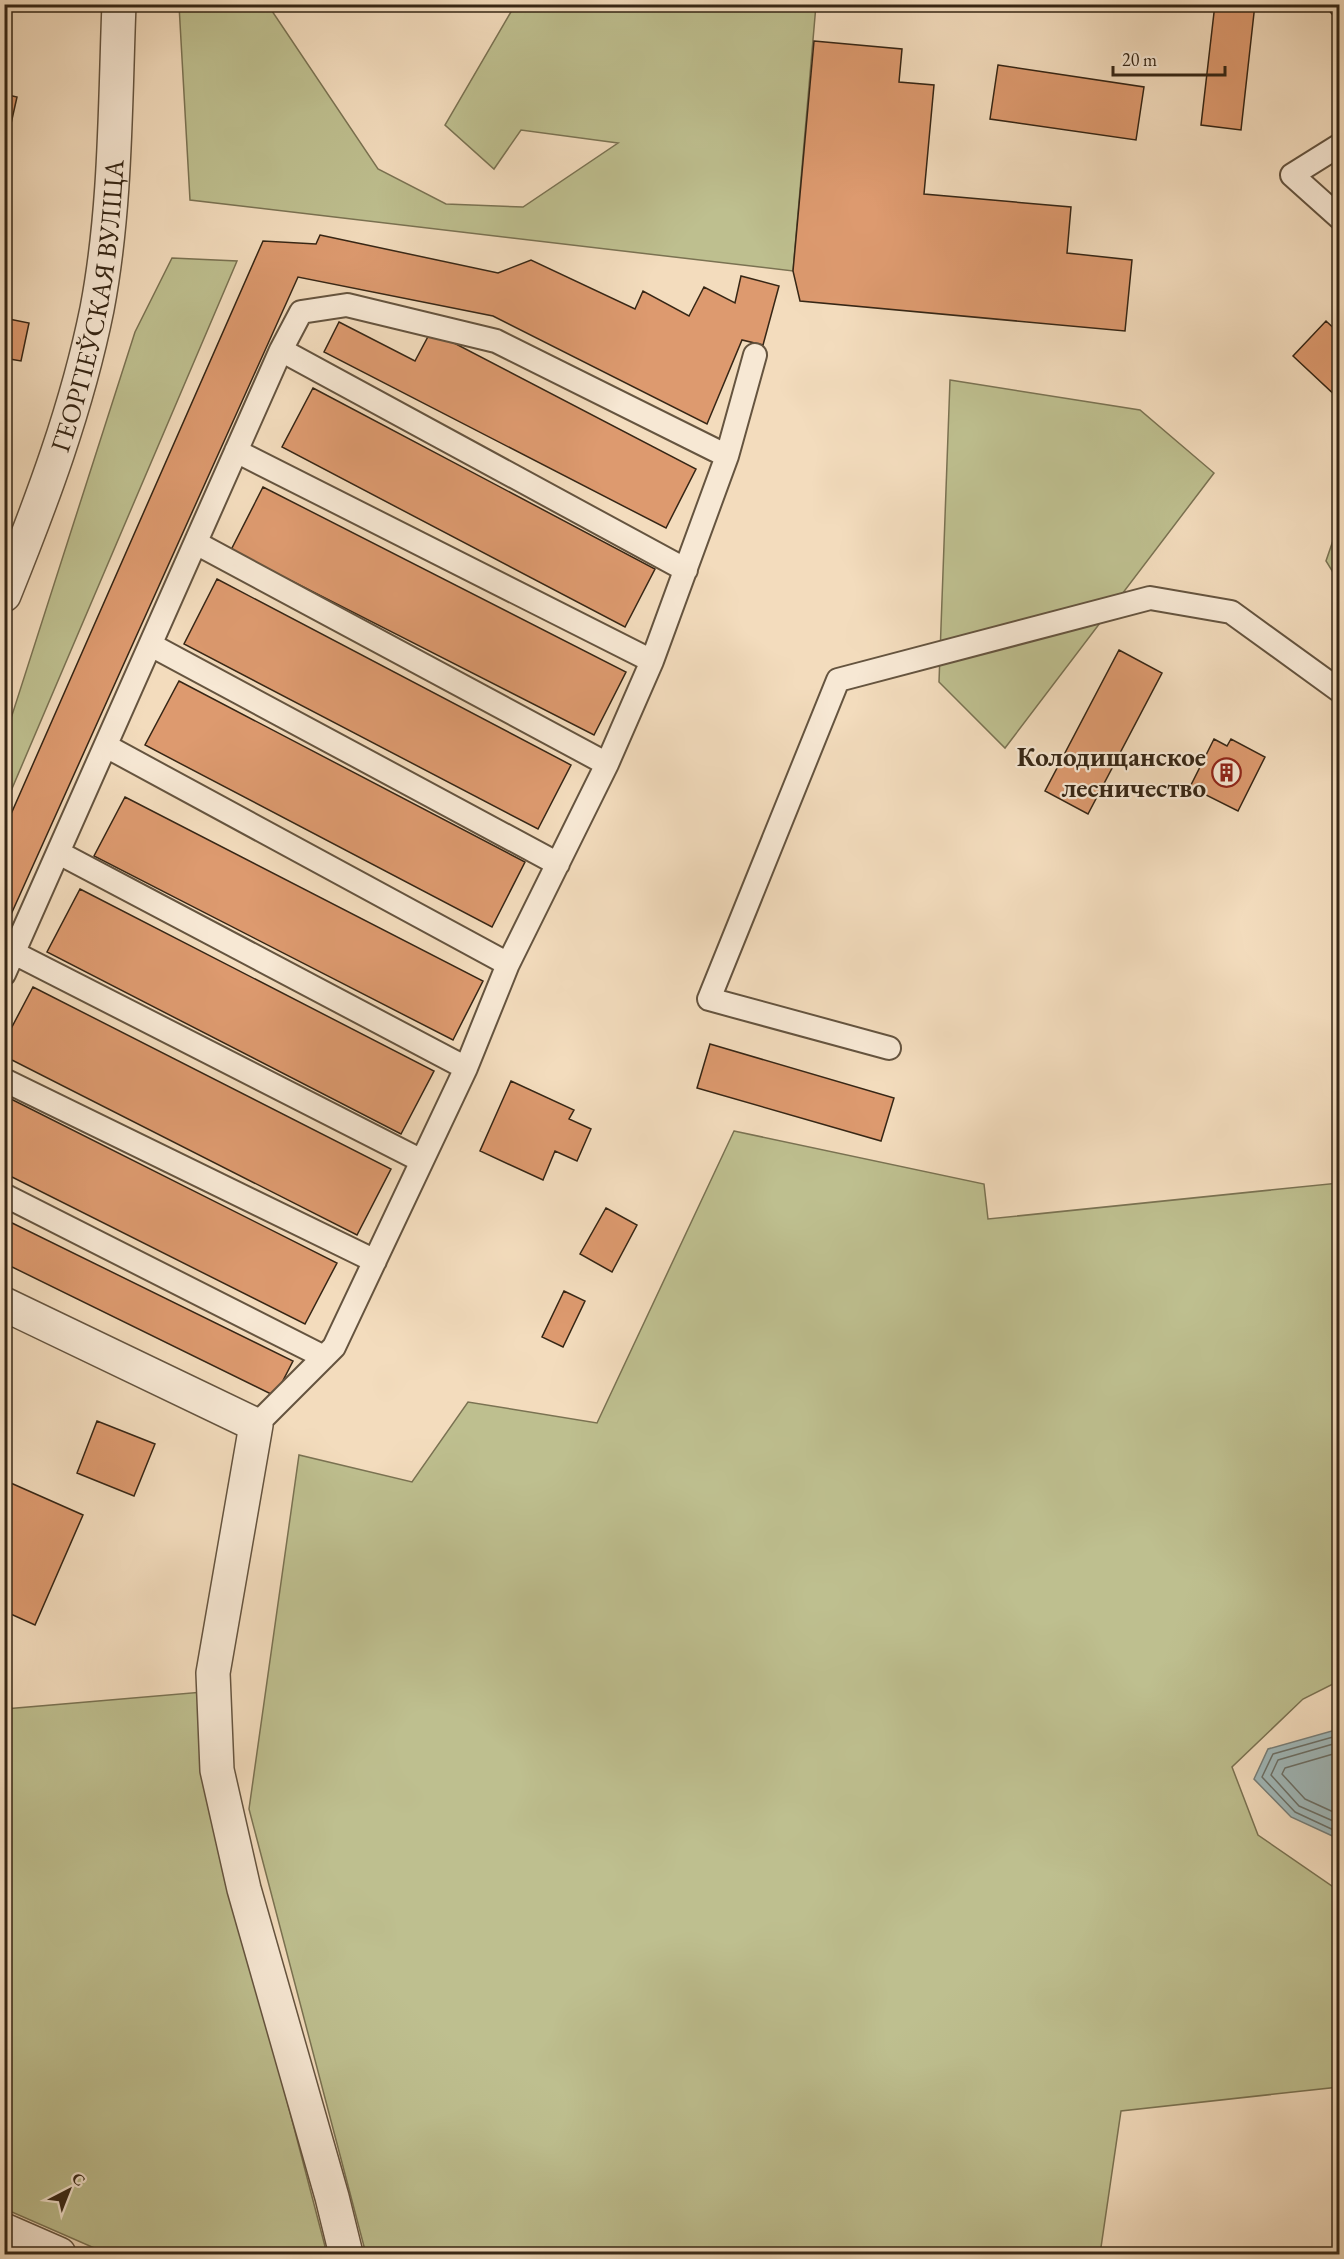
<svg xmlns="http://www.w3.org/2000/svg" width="1344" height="2259" viewBox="0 0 1344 2259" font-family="'EB Garamond',serif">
<rect width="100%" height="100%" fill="#f3dcbd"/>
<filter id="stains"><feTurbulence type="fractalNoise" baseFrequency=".00333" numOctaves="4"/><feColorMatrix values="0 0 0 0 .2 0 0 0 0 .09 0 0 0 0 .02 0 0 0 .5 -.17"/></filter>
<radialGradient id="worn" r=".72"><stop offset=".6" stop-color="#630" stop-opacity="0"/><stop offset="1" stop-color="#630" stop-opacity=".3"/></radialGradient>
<path fill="#bebf8f" stroke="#7a7252" stroke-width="1.5" d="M179 5H268L378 169 446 204 523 207 618 143 521 130 494 169 445 125 515 5H816L793 271 190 200Z
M172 258 237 261 5 805V737L135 332Z
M950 380 1140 410 1214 473 1005 748 939 682Z
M1339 523V582L1326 561Z
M734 1131 984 1184 988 1219 1339 1183V1681L1303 1699 1232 1767 1258 1835 1339 1891V2087L1121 2111 1100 2254H366L249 1809 299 1455 412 1482 468 1402 597 1423Z
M203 1692 232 1890 327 2254H108L5 2209V1709Z"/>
<path fill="#a0b9bb" stroke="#767e79" stroke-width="1.5" d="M1339 1729H1340L1339 1839 1291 1817 1254 1779 1268 1749Z"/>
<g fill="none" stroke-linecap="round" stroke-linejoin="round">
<path stroke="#6b7068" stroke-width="1.5" d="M1340 1735 1273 1754 1262 1777 1295 1812 1340 1833
M1340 1742 1278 1760 1271 1775 1299 1806 1340 1824
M1340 1752 1285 1768 1282 1774 1305 1799 1340 1815"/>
</g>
<path fill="#dd9a6f" stroke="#362615" stroke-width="1.5" d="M1215 4H1255L1241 130 1201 125Z
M1324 4H1340V24Z
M814 41 902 49 899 82 934 85 924 194 1071 207 1067 253 1132 260 1125 331 800 301 793 271Z
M998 65 1144 87 1136 140 990 119Z
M4 94 17 97 4 155Z
M320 235 498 273 531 260 635 309 643 291 689 316 704 287 735 303 741 276 779 286 763 345 742 340 707 424 493 316 298 277 4 930V830L263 241 316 244Z
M4 318 29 323 21 361 4 358Z
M1326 321 1340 334V397L1338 398 1293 356Z
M339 322 415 361 431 331 696 469 666 528 324 352Z
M313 388 655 569 625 627 282 447Z
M263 487 626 672 594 735 231 550Z
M217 579 571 765 538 829 184 644Z
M1119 650 1162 673 1088 814 1045 791Z
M179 681 525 862 492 927 145 745Z
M1214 739 1227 746 1231 739 1265 757 1238 811 1190 787Z
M125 797 483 981 453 1040 94 856Z
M80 889 434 1071 401 1134 47 952Z
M33 987 391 1169 357 1235 4 1056V1042Z
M710 1044 894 1098 881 1141 697 1088Z
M511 1081 574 1110 569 1119 591 1129 577 1161 555 1151 543 1180 480 1151Z
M7 1097 337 1263 305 1324 4 1173V1102Z
M606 1208 637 1225 612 1272 580 1254Z
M4 1219 293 1361 275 1396 4 1263Z
M564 1291 585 1301 563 1347 542 1337Z
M97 1421 155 1444 134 1496 77 1473Z
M4 1480 83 1515 35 1625 4 1611Z"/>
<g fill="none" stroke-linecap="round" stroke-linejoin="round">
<defs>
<path id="service" d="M1340 145 1292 175 1340 218
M281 350 686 570
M236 451 652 661
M196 543 607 764
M151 645 558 864
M106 746 508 964
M59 853 466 1068
M14 953 422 1161
M4 974 281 350 301 312 347 305 496 341 727 456
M889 1048 709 999 838 680 1150 598 1231 612 1340 691
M4 1080 375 1261
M4 1195 324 1357
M256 1425 334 1347 466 1068 508 964 607 764 652 661 727 456 755 355"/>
<g id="minor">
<path id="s1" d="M4 595C42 501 77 408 97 309 116 209 115 105 119 4"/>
<path d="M4 1304 256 1425 213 1673 217 1770 244 1889 332 2197 346 2254"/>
<path d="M4 2230 59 2254"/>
</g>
</defs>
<use href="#service" stroke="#65543f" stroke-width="26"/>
<use href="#minor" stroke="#65543f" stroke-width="36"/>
<use href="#service" stroke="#f7e8d4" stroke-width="22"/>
<use href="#minor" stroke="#f7e8d4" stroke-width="33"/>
</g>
<defs>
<symbol id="building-ring" viewBox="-11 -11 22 22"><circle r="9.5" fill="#f7e8d4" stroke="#8f2418" stroke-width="1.5"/><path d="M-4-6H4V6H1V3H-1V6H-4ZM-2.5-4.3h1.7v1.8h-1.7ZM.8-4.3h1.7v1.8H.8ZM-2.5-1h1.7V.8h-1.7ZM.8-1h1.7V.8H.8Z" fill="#8f2418"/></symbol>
</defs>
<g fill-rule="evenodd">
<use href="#building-ring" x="1210" y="756" width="33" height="33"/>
</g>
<g text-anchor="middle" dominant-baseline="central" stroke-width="4.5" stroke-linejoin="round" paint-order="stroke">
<g font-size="27" fill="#362615" stroke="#f7e8d4">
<text stroke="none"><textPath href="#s1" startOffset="303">ГЕОРГІЕЎСКАЯ ВУЛІЦА</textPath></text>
</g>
<g font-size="27" font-weight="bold" fill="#362615" stroke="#f7e8d4" text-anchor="end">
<text x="1206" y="756">Колодищанское<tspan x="1206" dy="31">лесничество</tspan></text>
</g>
</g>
<rect width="1344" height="2259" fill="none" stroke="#f3dcbd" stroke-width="24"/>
<rect x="6" y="6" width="1332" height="2247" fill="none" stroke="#362615" stroke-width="3"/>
<rect x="12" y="12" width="1320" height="2235" fill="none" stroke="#362615" stroke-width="1.5"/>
<g transform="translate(69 2190) rotate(42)" stroke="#f7e8d4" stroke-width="4.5" paint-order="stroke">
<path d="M0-4.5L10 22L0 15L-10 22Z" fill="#362615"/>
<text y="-9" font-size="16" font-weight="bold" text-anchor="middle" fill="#362615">С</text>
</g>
<path d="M1113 66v9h112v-9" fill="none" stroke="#362615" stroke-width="3"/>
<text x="1122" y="66" font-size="18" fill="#362615" stroke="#f7e8d4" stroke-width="4.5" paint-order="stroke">20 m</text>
<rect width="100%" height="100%" filter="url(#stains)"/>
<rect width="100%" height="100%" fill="url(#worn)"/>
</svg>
